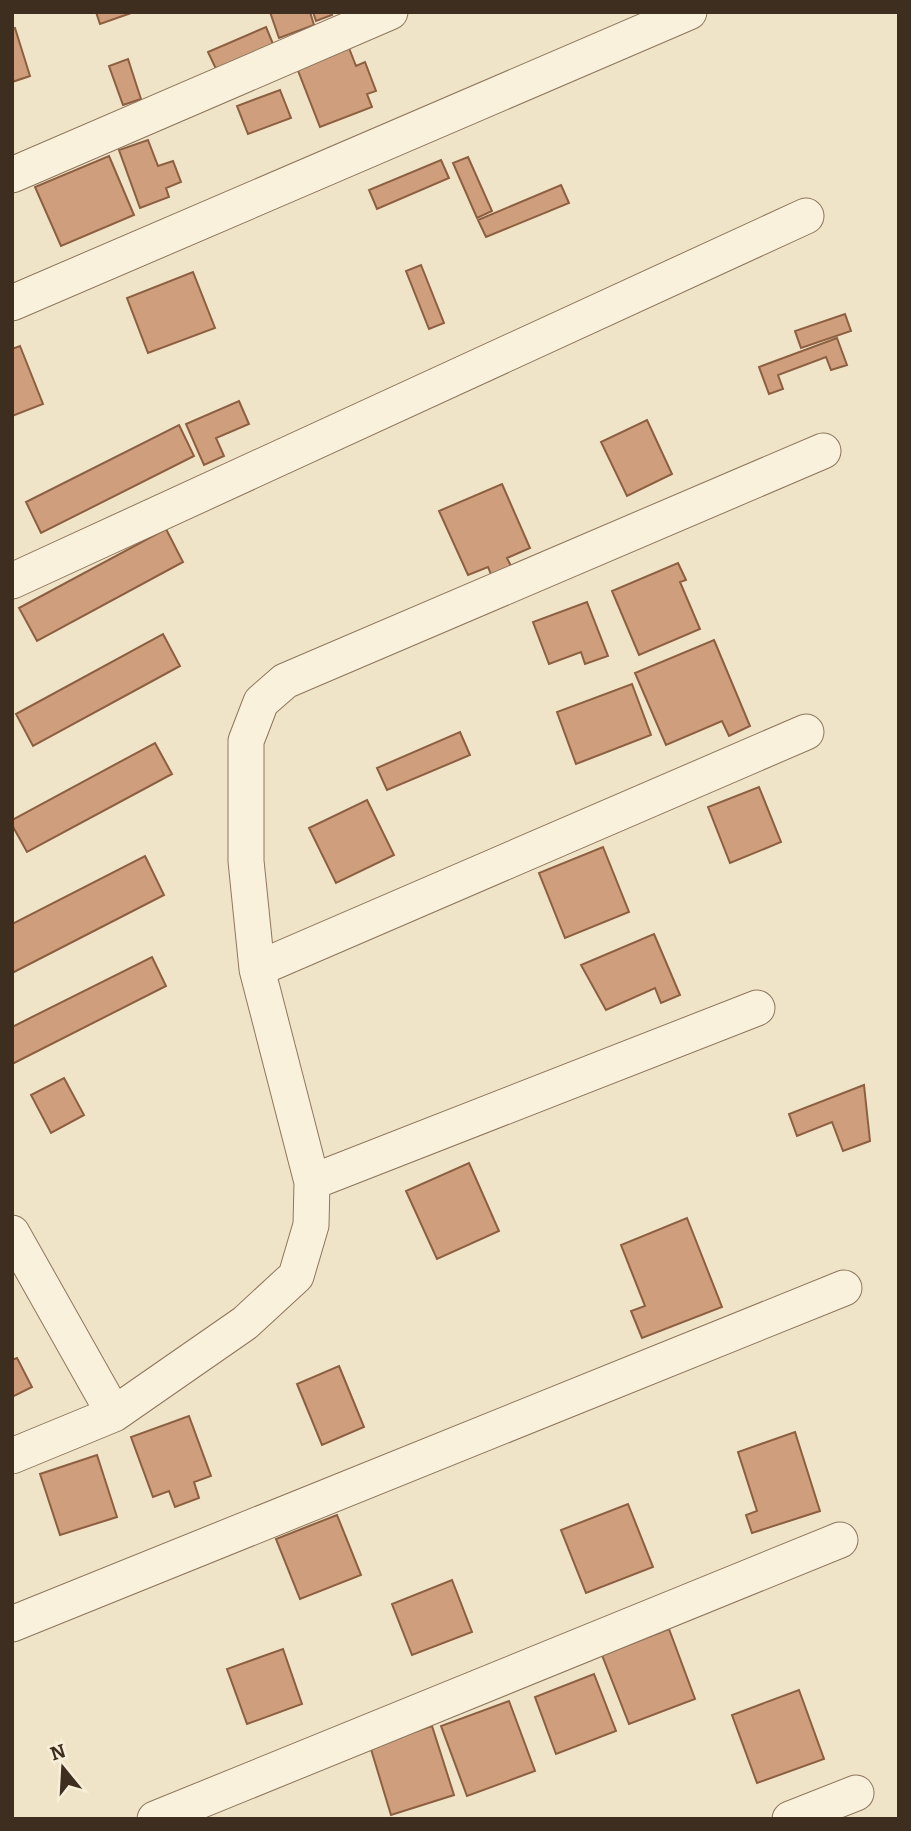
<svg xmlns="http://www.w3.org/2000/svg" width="911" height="1831" viewBox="0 0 911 1831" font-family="Bitter,serif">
<rect width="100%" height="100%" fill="#f0e4c8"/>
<path fill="#cf9f7d" stroke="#8d5f41" stroke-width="2" d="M96 12H134L100 24Z
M270 12H310L314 25 279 38Z
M313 12H331L332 15 316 21Z
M266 27 273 44 216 69 208 52Z
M15 28 30 76 12 82V29Z
M349 48 356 66 365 62 376 91 367 94 372 107 320 127 297 68Z
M128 59 141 99 123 105 109 66Z
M280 90 291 118 248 134 237 106Z
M148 140 158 166 173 161 181 182 166 188 169 197 140 208 119 150Z
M109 156 134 215 61 246 35 187Z
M468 157 492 211 477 218 453 163Z
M441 160 449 178 377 209 369 190Z
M561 185 569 203 486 237 478 220Z
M421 265 444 323 429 329 406 271Z
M193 272 215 328 148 353 127 298Z
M845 314 851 331 801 348 795 331Z
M837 338 847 365 831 370 826 357 778 375 783 389 769 394 759 367Z
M20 346 43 404 12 416V349Z
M239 401 249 424 216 438 224 456 204 465 186 424Z
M647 420 672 474 627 496 601 442Z
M179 425 194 456 41 533 26 502Z
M502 484 530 548 507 558 512 568 492 577 488 567 468 575 439 511Z
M166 529 183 562 37 641 19 608Z
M678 563 686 580 680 582 700 629 639 655 612 591Z
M587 602 608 656 585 664 581 652 549 664 533 622Z
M163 634 180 666 33 746 16 714Z
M714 640 750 726 729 736 722 721 666 745 635 673Z
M632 684 651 735 576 764 557 712Z
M460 732 470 755 387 790 377 768Z
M155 743 172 774 27 852 12 825V820Z
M759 787 781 842 730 863 708 807Z
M367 800 394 855 336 883 309 828Z
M603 847 629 912 565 938 539 873Z
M145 856 164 895 12 973V924Z
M654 934 680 995 661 1003 655 988 606 1010 581 965Z
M152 957 166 986 12 1064V1027Z
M64 1078 84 1115 51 1133 31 1095Z
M864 1085 870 1141 843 1151 832 1122 797 1136 789 1114Z
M469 1163 499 1231 437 1259 406 1191Z
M687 1218 722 1307 642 1338 631 1311 645 1306 621 1245Z
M17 1358 32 1387 12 1397V1360Z
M339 1366 364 1427 322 1445 297 1384Z
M189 1416 211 1476 194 1482 199 1498 175 1507 169 1491 153 1497 131 1437Z
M795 1432 820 1511 752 1533 746 1515 757 1511 738 1452Z
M97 1455 117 1517 60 1535 40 1474Z
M628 1504 653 1567 586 1593 561 1530Z
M337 1515 361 1575 300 1599 276 1539Z
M452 1580 472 1632 412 1655 392 1604Z
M669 1629 695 1699 629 1724 602 1655Z
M283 1649 302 1704 247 1724 227 1669Z
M594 1674 616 1731 556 1754 535 1697Z
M799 1690 824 1759 757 1783 732 1715Z
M509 1701 535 1771 467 1796 441 1726Z
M432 1726 454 1795 391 1815 370 1746Z"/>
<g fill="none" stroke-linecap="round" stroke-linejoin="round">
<defs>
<path id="minor" d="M12 175 390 12
M12 303 689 12
M12 581 806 216
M257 969 806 732
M312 1182 757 1008
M12 1233 114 1414
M12 1456 114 1414 245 1323 296 1276 311 1225 312 1182 257 969 246 861V741L261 702 285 681 823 451
M12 1624 844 1288
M155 1819 840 1540
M790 1819 856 1793"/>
</defs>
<use href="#minor" stroke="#8d765c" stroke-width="37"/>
<use href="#minor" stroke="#faf1dc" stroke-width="35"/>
</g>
<rect width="911" height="1831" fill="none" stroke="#3d2e20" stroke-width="28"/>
<g transform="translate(63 1768) rotate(342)" stroke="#f7eed8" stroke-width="5" paint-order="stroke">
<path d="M0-5L12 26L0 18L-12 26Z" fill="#3d2e20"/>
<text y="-10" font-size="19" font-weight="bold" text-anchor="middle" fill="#3d2e20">N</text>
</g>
</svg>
